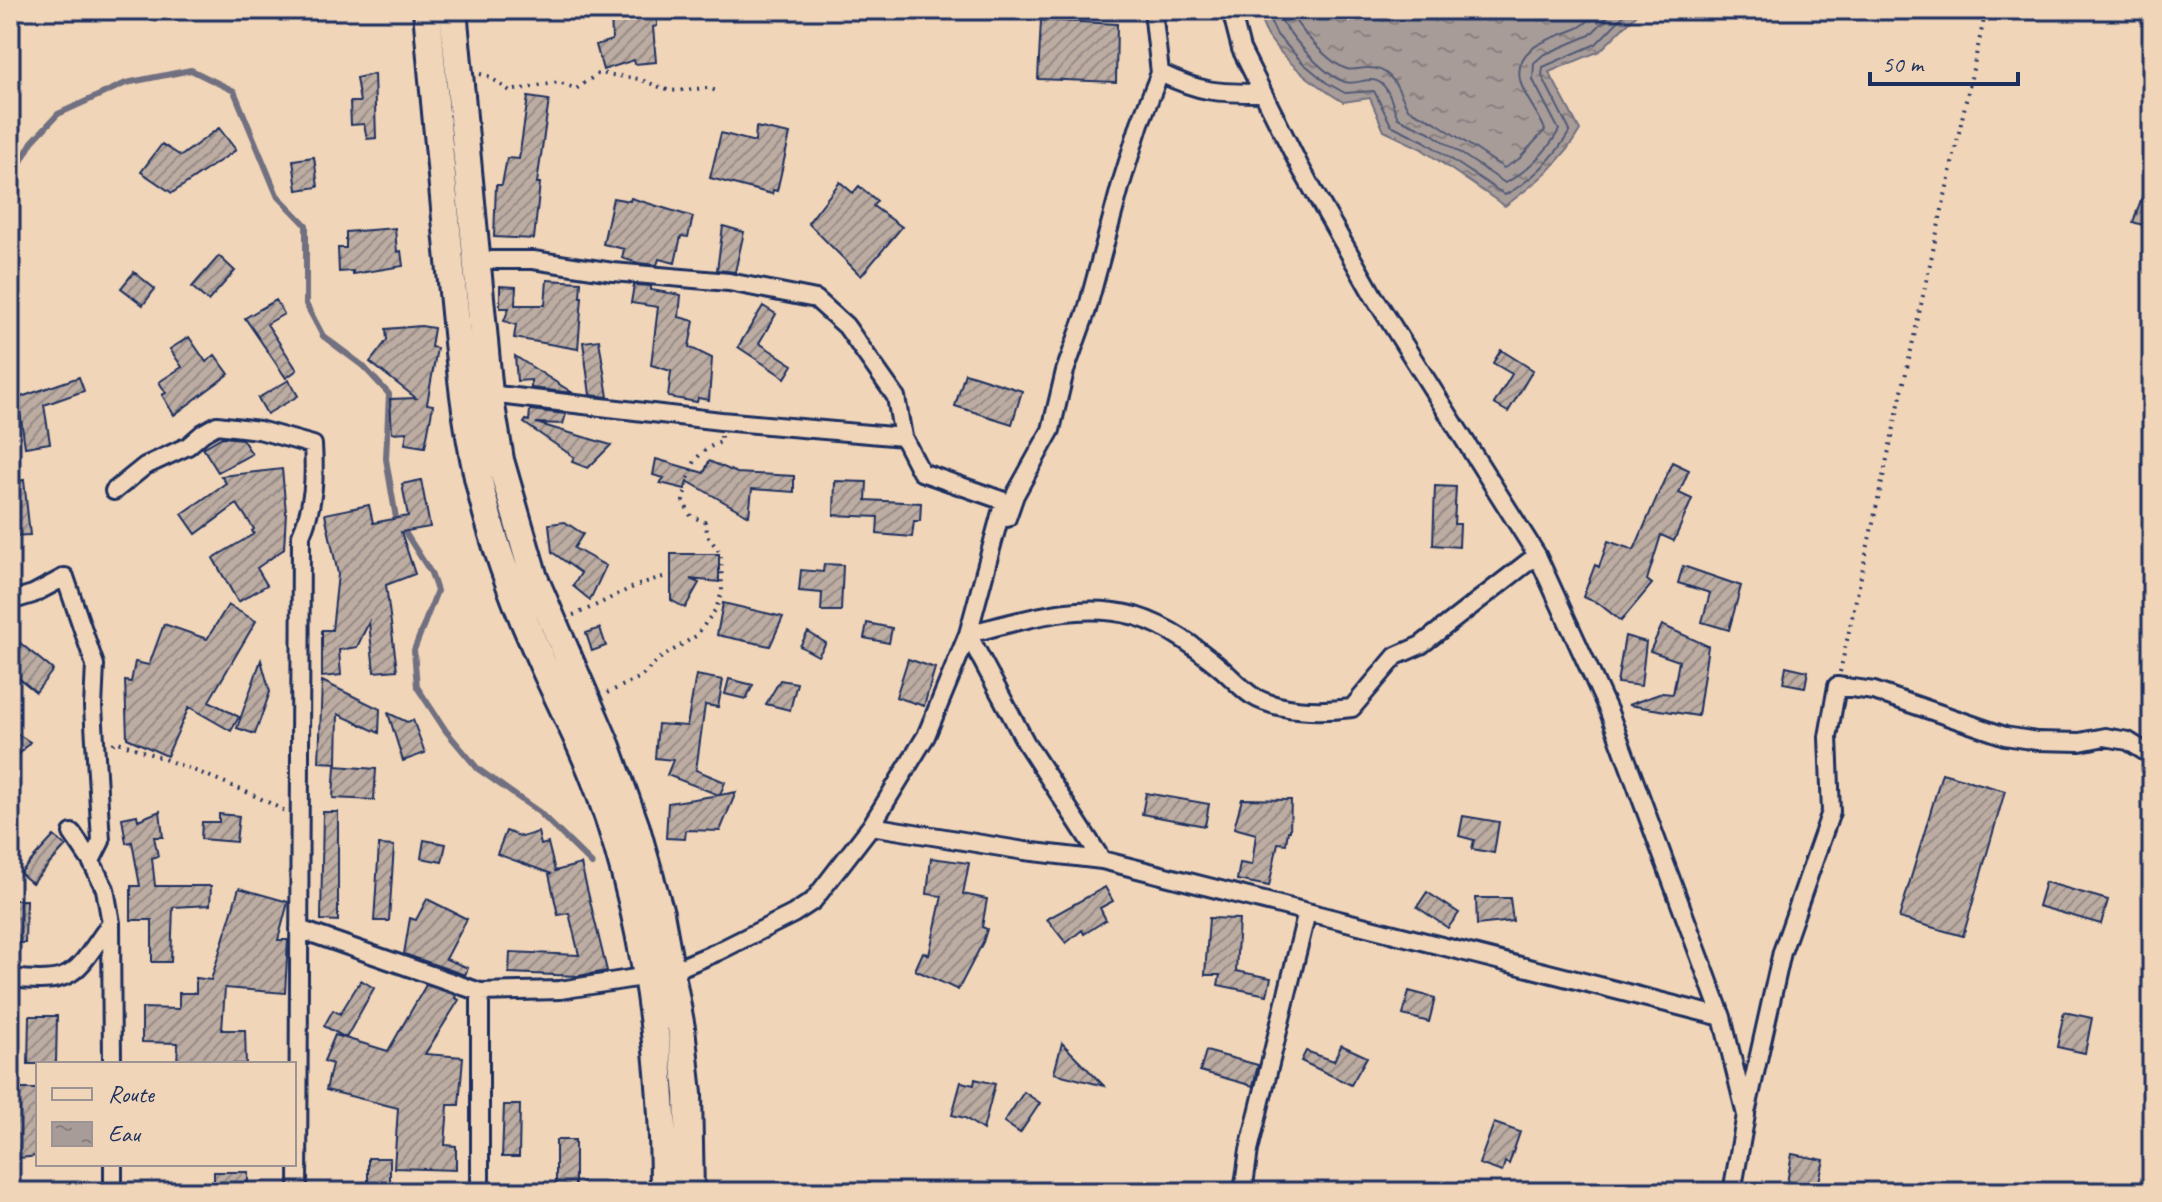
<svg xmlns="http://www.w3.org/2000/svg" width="2162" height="1202" viewBox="0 0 2162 1202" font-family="Caveat,sans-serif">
<defs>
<pattern id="water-ripples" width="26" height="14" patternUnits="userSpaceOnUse" patternTransform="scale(2)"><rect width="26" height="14" fill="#a89c99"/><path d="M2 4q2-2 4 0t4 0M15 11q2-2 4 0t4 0" fill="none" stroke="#888080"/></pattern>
<pattern id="building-hatch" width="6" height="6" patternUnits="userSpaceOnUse" patternTransform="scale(2)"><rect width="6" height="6" fill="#bcaca2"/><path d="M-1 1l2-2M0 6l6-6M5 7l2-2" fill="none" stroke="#988c87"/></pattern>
</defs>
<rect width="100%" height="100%" fill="#f1d5b8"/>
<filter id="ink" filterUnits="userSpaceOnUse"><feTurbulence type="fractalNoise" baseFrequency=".0125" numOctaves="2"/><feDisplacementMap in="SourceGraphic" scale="16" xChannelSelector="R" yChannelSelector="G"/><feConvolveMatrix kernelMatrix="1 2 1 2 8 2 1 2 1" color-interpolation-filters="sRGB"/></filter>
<g filter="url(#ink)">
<path fill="url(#water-ripples)" stroke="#707081" stroke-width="2" d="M1256 10H1641L1600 51 1549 72 1580 130C1561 163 1535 184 1505 206L1420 148 1384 131 1370 98 1343 102C1317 86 1288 65 1270 39 1264 31 1261 19 1256 10Z"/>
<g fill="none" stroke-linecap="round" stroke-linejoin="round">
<path stroke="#535b76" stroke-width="2" d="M1265 10 1277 35 1303 63 1327 83 1345 93 1374 91 1391 125 1424 141 1505 195C1531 181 1555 157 1570 131L1542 76 1543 67 1596 44 1629 10
M1276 10C1286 32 1321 74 1345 82 1357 86 1370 74 1382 84 1391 92 1393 108 1398 118L1429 132 1505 183C1526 172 1547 152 1559 130L1533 80 1534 63 1543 55 1590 35 1615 10
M1289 10C1298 28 1328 63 1347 69 1353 71 1360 68 1366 68 1393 66 1398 90 1408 109L1435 122 1504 168 1519 159 1545 130C1539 113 1524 98 1520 80 1513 44 1557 38 1580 27 1587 23 1593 16 1598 10"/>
<path stroke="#707081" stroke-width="6" d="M10 181 32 142 58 114 126 83 191 70 234 91 277 195 306 225V304L323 336 363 366 389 394 386 459 396 518 431 573 437 591 414 650 417 687 446 731 478 769 539 812 592 864"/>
</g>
<path fill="url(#building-hatch)" stroke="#1b2f5e" stroke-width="2" d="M611 10H657V26L653 27 656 62 635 64 634 60 603 70 596 45 612 40Z
M1041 20 1117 24 1116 82 1038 79Z
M374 74 376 138 367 139 364 124 351 125 350 102H360L356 78Z
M528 97 549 100 537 183H540L534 239 494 237 496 185H502L507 158 519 159Z
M756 127 790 134 777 191 773 190 772 194 710 178 721 133 755 142Z
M219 128 236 150 172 193 141 172 162 144 181 156Z
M314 157 318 187 297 190 293 160Z
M2150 175H2152V228L2133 222Z
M840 182 853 193 859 186 877 201 873 206 902 227 861 276 808 223Z
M613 198 630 201 631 198 693 217 688 237 681 236 675 263 659 259 657 265 638 263 622 258 624 249 603 244Z
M723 226 744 232 735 272 717 270Z
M395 228 397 252 401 251 403 266 353 274V271L339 272 338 248H346V232Z
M219 256 235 271 208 301 192 287Z
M134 272 155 289 143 305 121 288Z
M547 280 581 282 580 297H582L578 349 514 338 516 325 504 321 509 308H500V286L516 287 515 305H545Z
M634 285 651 286V290L681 295 679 317 694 321 689 347 712 358 709 400 698 398 697 402 668 397 671 371 651 365 658 307 631 303Z
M276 300 284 314 267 324 297 370 286 378 245 318Z
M763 306 776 314 759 343 793 365 785 378 738 347Z
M421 326 434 328 431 347 437 348 427 404 433 405 425 447 405 444 407 432 392 433 390 399 416 398 370 362 387 340 386 329Z
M189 337 206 362 215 355 229 374 174 415 162 395 166 393 159 382 182 367 170 349Z
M599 340 608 397 590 395 583 342Z
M1501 350 1533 370 1508 412 1494 404 1512 374 1493 363Z
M515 356 532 367 573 393 531 388V380L517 381Z
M965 373 1022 391 1012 424 955 406Z
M79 377 84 391 44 405 50 443 25 447 18 398Z
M289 380 298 396 267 414 258 398Z
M530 410 566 414 563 424 536 423 611 445 588 468 572 462 574 457 524 423 526 420 529 421Z
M222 437 242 439 252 454 218 472 203 448Z
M656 459 704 473 709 461 737 473 794 476V492L752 489 749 516 687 481 685 489 660 483 664 478 653 475Z
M1672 462 1689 470 1679 493 1692 499 1674 541 1661 535 1647 580 1652 584 1621 621 1598 603 1583 597 1595 565 1599 567 1608 541 1634 550Z
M282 469 286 512 284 549 257 568 267 585 238 602 213 558 254 534 252 531 254 529 237 504 196 534 182 514 226 483 221 476Z
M24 480 30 535 10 536V482Z
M421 480 430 527 401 532 415 574 386 585 397 670 374 672 369 622 357 647 339 650 341 675 322 677V630H332L338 574 325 514 369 505 373 523 408 516 402 484Z
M835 481 867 482 866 500 921 503 920 521H914L912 537 877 534 878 517 834 515Z
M1435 486 1456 487 1454 524H1460L1459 547 1433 545Z
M565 522 583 534 574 548 606 566 590 600 573 586 581 573 552 552 549 524Z
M671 554H719V582L690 579 699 583 685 608 671 600Z
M824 564 843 565 841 611H821L822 593 799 591 801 570 823 572Z
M1683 566 1741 586 1729 630 1702 622 1710 593 1678 583Z
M723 603 783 617 770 646 717 635Z
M228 605 256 621 209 701 239 717 231 731 189 707 167 756 127 738 125 681 131 682 135 662 149 665 164 624 207 639Z
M867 623 892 628 889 643 864 638Z
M1662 625 1708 646 1698 716 1628 705 1662 693 1673 694 1679 661 1650 651Z
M600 628 606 646 592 651 586 633Z
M808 632 826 643 818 656 800 646Z
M1625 636 1646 642 1641 686 1617 683Z
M19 642 53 670 36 692 10 671V654Z
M908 659 935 668 924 706 896 697Z
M261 660 270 692 255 734 237 728Z
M1786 666 1808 671 1805 687 1783 683Z
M696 675 723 680 718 707 705 705 696 770 725 782 720 795 736 792 720 831 686 830 685 839 666 838 668 803 719 795 667 775 673 760 655 758 658 724 687 726Z
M729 679 753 685 746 699 725 694Z
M780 680 797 683 790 710 766 704Z
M322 681 380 709 379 733 338 714 337 763 319 762Z
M388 713 407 722 413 720 425 753 403 761Z
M10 729 30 742 10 765Z
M335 766 376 769 374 800 333 798Z
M1942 773 2005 791 1963 936 1899 918Z
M1146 793 1209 804 1205 826 1142 814Z
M1242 799 1291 800 1290 831H1288L1286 844 1278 843 1269 886 1237 880 1240 863 1252 865 1256 834 1234 828Z
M160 811 163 837H154L158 856 152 858 155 886H211L210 905 173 907 171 962H152V920H131V886H140L132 842 126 843 122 818 137 815 138 820Z
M323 812H338V921L321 920Z
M219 814 239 816 236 842 201 839 202 822H219Z
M1463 816 1499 822 1494 853 1472 849 1474 840 1459 836Z
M506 831 522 837 538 832 541 845 548 843 555 871 581 864 607 971 578 976 509 973 510 952 579 955 569 913 558 915 549 874H552L497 854Z
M54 836 66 846 32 883 20 873Z
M424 840 446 844 442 862 421 858Z
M379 845 394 846 389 921H374Z
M931 858 969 863 963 894 987 899 982 927 987 929 983 942 958 990 915 970 923 952 929 955 942 896 927 894Z
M2045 882 2108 900 2101 924 2038 906Z
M1105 887 1113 901 1100 908 1106 920 1084 934 1082 930 1066 943 1047 919Z
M239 888 288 902 278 940H288L285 993 225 988 222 1030H245L246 1064H177L178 1043 142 1042V1008L179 1009V993H196V978L211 980Z
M1427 892 1459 913 1448 928 1417 907Z
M1476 898H1510L1513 921 1477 925Z
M427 899 467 919 446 959 468 968 465 975 404 954 410 918 416 920Z
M11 900H26L25 943H10Z
M1209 918 1239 919 1236 971 1271 978 1267 995 1218 985 1220 975H1205Z
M361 980 374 988 346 1038 324 1026 333 1010 340 1014Z
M426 985 456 995 455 998 459 1000 425 1054 463 1057 459 1105H448L445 1145 456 1146V1170L394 1168 398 1108 326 1090 332 1064 324 1061 335 1035 388 1051Z
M1409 991 1435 998 1429 1022 1403 1015Z
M2064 1012 2092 1018 2085 1053 2057 1047Z
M29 1016H57L56 1064H28Z
M1062 1043 1104 1086 1054 1073Z
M1341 1045 1367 1057 1351 1085 1301 1061 1306 1051 1334 1061Z
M1206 1051 1258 1065 1253 1086 1200 1071Z
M975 1079 995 1084 983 1130 965 1118 952 1115 961 1082 974 1085Z
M10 1089H38V1156L10 1159Z
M1024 1092 1040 1103 1020 1133 1004 1122Z
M504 1105H520L519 1157H502Z
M1494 1123 1520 1132 1509 1164 1505 1162 1502 1172 1479 1164Z
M556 1140H575V1192H556Z
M1792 1154 1824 1160 1817 1190 1787 1183Z
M368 1158H390V1192H368Z
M214 1172H248V1192H214Z"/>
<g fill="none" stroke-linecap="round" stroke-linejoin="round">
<defs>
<path id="minor" d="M1231 10 1241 49 1300 167 1373 295 1537 555 1609 712 1722 1017 1746 1115 1732 1192
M1160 73C1202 93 1217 93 1263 93
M475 260H533L613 272 729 282 816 299 846 326 896 397 903 437 921 472 1004 501 968 634 926 736 871 826
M489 394 721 421 903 437
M114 491 145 466 188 446 203 433 217 425 259 430 313 445C315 478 314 505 301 535L298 1192
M1007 518 1015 495 1051 430 1065 371 1087 310 1121 184 1140 123 1160 73 1153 10
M10 601 33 594 65 577 95 665 93 707 101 841 91 861
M970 627 968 634 1026 743 1102 860
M968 634C1024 620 1078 601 1135 616 1169 626 1197 648 1223 670 1232 678 1241 688 1251 695 1278 712 1321 712 1352 708L1396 656 1421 645 1537 555
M72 833 91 861 105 889 111 923 112 1064
M299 929 480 992 560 990 648 976 672 971 717 952 793 914 813 901 871 826 1025 851 1102 860 1722 1017
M10 978C77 985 74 974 111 923
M1747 1109 1782 952 1831 812 1828 737 1837 686 1874 691 2005 736 2037 741 2080 742 2105 737 2128 741 2152 756
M113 1164V1192
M480 1192V992
M1243 1192 1249 1150 1307 912"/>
<path id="primary" d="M427 10C434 97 443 184 451 272 458 340 463 410 478 477 491 537 512 595 537 651 557 698 582 742 599 790 646 920 664 1055 664 1192
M453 10 489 394 500 460 534 578 607 747 636 828 660 913 681 1028 688 1094 690 1192"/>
</defs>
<use href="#minor" stroke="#1b2f5e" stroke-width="22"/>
<use href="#primary" stroke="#1b2f5e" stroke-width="32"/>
<path stroke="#1b2f5e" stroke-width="4" stroke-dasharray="2 6" stroke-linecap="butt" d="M480 74 488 76 510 91 559 82 576 89 599 73 639 79 670 91 708 88 719 92
M573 615C606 603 627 586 663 577
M1840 672 1986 10
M607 693 641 677 659 659 696 636 716 609 722 592 721 554 708 536 705 522 691 516 683 501C691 472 689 454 721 442V436
M113 744 116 741C173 763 231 782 285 811"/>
<use href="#minor" stroke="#f1d5b8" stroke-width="16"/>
<use href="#primary" stroke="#f1d5b8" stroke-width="26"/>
</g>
</g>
<rect width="2162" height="1202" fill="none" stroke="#f1d5b8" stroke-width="40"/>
<rect x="20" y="20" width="2122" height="1162" fill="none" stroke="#1b2f5e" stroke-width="3" filter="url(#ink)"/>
<rect x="36" y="1062" width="260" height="104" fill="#f1d5b8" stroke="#9b9394" stroke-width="2"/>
<rect x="52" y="1088" width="40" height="12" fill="#f1d5b8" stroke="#9b9394" stroke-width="2"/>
<text x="108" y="1102" font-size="24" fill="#1b2f5e">Route</text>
<rect x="52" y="1122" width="40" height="24" fill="url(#water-ripples)" stroke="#9b9394" stroke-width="2"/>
<text x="108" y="1142" font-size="24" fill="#1b2f5e">Eau</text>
<path d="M1870 72v12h148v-12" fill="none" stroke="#1b2f5e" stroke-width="4"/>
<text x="1882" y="72" font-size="24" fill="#1b2f5e" stroke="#f1d5b8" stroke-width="6" paint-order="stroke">50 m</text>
</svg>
